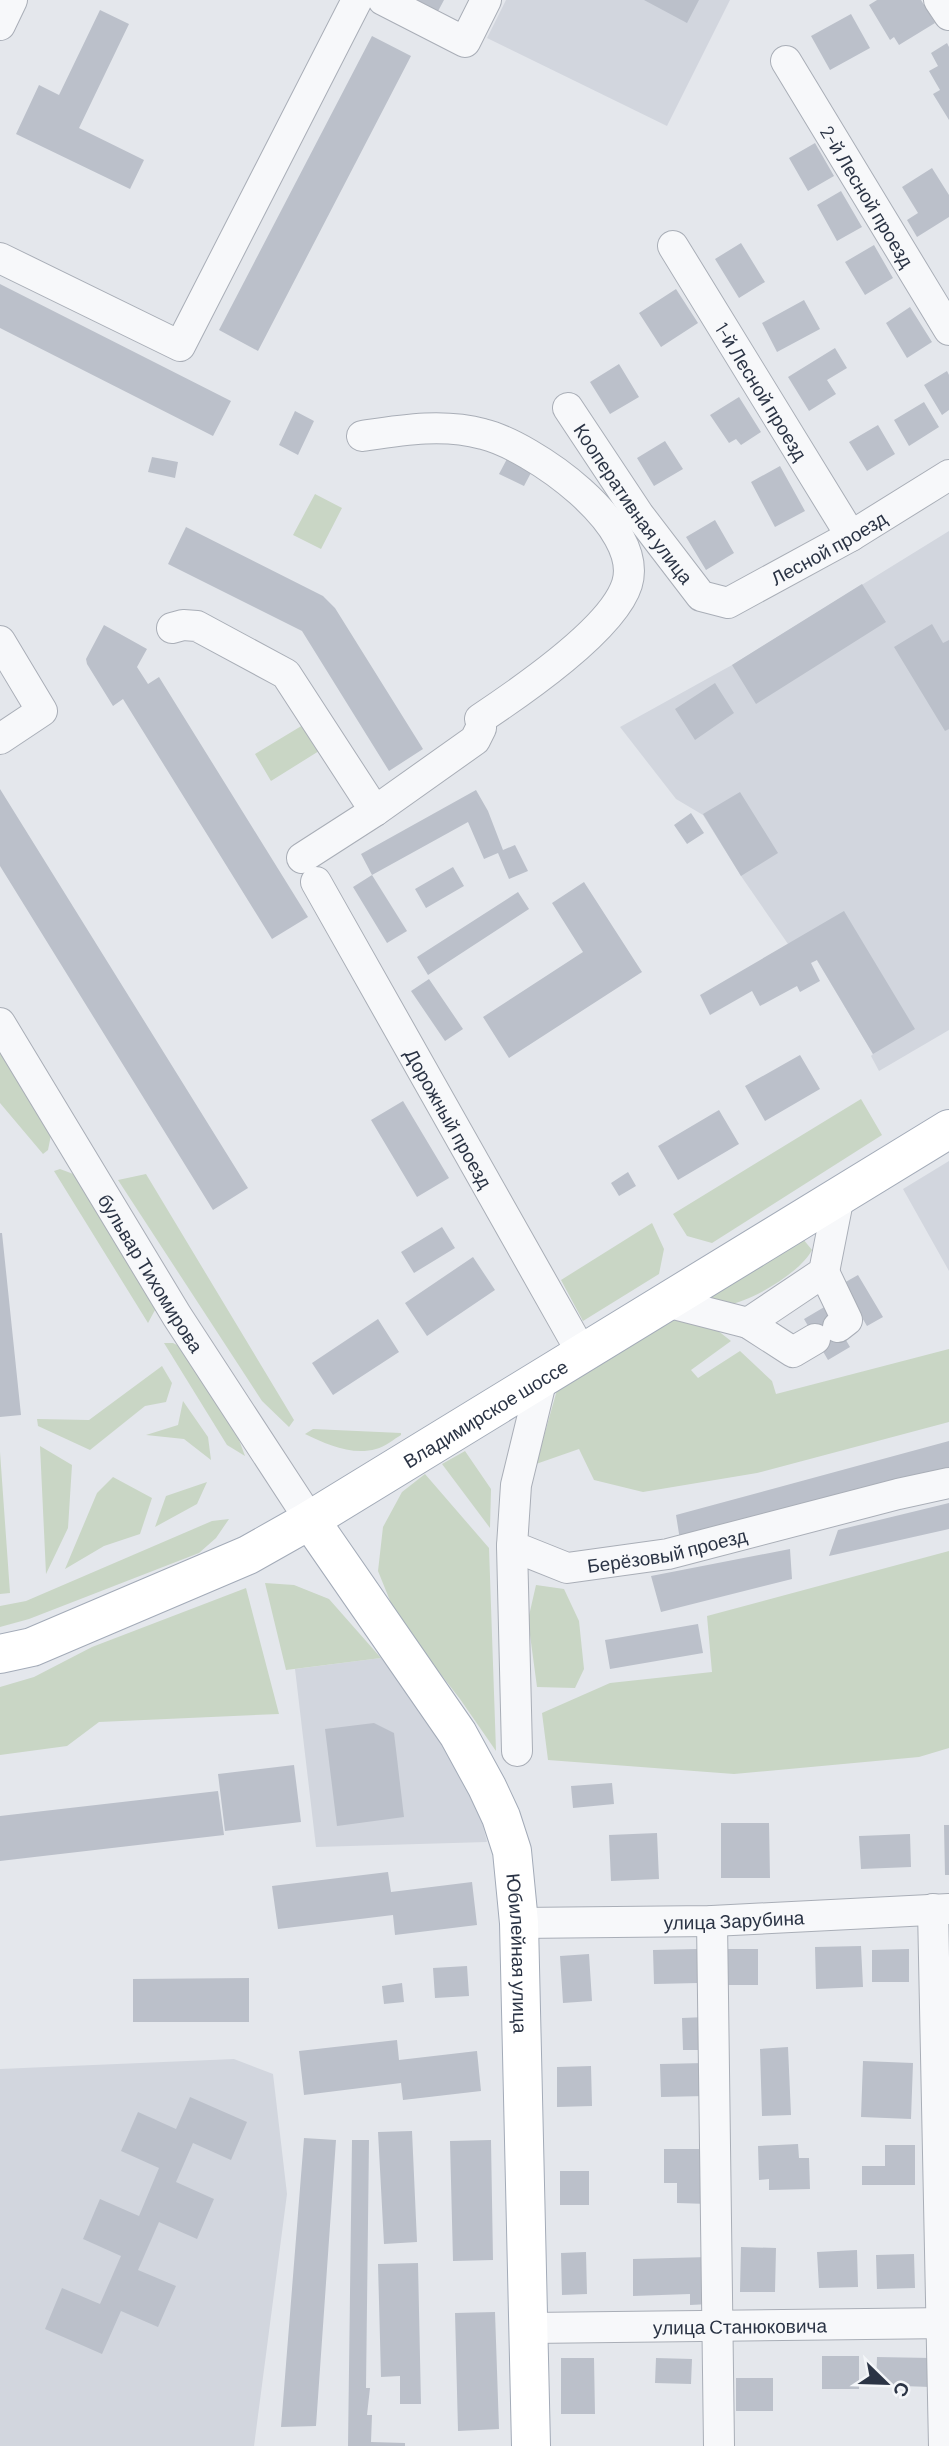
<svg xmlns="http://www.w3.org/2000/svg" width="949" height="2446" viewBox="0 0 949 2446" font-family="Barlow,sans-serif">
<rect width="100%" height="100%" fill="#e4e7ec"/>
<path fill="#d2d6de" d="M506 0H730L667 126 487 38Z
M949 531V1030L879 1071 871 1056 873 1054 803 937 788 944 741 876 703 815 676 799 620 727 732 665Z
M949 1161V1271L903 1189Z
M381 1658 426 1715 480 1814 487 1842 316 1847 295 1669Z
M234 2059 273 2074 287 2194 254 2446H0V2069Z"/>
<path fill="#c9d6c5" d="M315 494 342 508 321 549 293 535Z
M303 725 319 751 271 781 255 754Z
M0 1053 51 1135 48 1150 43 1154 0 1103Z
M861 1099 882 1135 712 1243 687 1236 673 1214Z
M60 1169 76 1175 154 1301 155 1310 148 1323 54 1171Z
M146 1174 294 1420 289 1427 262 1401 118 1180Z
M652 1223 664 1249 659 1274 583 1321 561 1280Z
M803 1239 812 1250C801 1272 751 1302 726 1305 721 1306 716 1303 711 1301L710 1292Z
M703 1319 731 1341 691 1370 698 1378 740 1351 772 1381 776 1394 949 1349V1422L757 1473 643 1492 594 1480 579 1449 536 1464 559 1383 655 1322Z
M164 1343H173L181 1347 235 1429 245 1456 227 1445Z
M162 1366 172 1383 166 1402 145 1406 90 1450 38 1426 37 1419 89 1420Z
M183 1401 208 1437 211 1460 184 1439 146 1435 178 1425Z
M313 1429 401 1433V1435C394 1439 385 1447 376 1449 352 1456 326 1444 305 1434Z
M40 1446 72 1465 68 1528 46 1574Z
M465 1451 491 1489 490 1528 442 1464Z
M0 1452 10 1593 0 1594Z
M425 1474 489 1548 496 1751 460 1699 397 1618 378 1571 383 1527 402 1492Z
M113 1477 152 1498 140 1534 104 1546 65 1569 97 1493Z
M207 1482 197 1504 155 1527 166 1496Z
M229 1519 216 1538 199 1553 29 1619 0 1627V1606L26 1601 212 1521Z
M949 1551V1748L919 1757 734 1774 548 1760 542 1713 610 1683 712 1672 707 1616Z
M265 1583 294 1585 329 1599 381 1658 286 1670Z
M536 1585 564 1589 579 1621 584 1669 575 1688 537 1687 528 1620Z
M246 1588 279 1714 99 1722 67 1746 0 1755V1687L34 1677 92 1647Z"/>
<path fill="#bbc0ca" d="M407 0H444L436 15Z
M644 0H699L687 23Z
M877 0H921L935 23 899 45 894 37 890 40 869 5Z
M100 10 129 24 79 128 144 160 130 189 16 134 39 85 59 95Z
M851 14 870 48 830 70 811 36Z
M372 36 411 56 258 351 219 330Z
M947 43 949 47V120L933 94 940 90 929 71 938 66 931 53Z
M815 143 834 176 808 191 789 158Z
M932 168 949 195V217L917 237 907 220 918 213 902 187Z
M841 191 862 227 837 241 817 205Z
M741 243 765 282 739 298 715 259Z
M874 245 893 278 865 295 845 262Z
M0 284 231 401 213 436 0 328Z
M676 289 698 323 661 347 639 313Z
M804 300 820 329 777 352 762 323Z
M910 307 932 342 907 358 886 323Z
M835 348 847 368 827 380 836 394 809 411 788 377Z
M619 364 639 397 610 414 590 382Z
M947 371 949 375V410L942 415 924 385Z
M739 397 761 432 741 445 736 439 729 443 710 415Z
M924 402 939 427 909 446 894 420Z
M295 411 314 421 298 455 279 445Z
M878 425 895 454 867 471 849 442Z
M665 441 683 469 654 486 637 458Z
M152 457 178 462 175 478 148 472Z
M508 457 533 469 524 486 499 474Z
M780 466 805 511 775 527 751 482Z
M715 520 734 553 706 570 686 537Z
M186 527 323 596 335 608 423 749 389 771 302 631 168 564Z
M862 584 886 622 756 704 732 665Z
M932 624 943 643 949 640V729L945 731 894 647Z
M104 625 147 649 137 667 148 684 159 677 308 917 272 939 123 699 113 706 87 664 86 659Z
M715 683 734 713 695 740 675 709Z
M0 789 248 1188 213 1210 0 866Z
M476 790 488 811 503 850 515 845 528 871 509 879 498 853 484 859 468 822 372 875 361 854Z
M740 792 778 853 741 876 703 814Z
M691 813 704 833 687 844 674 825Z
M453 867 464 886 426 908 415 889Z
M372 875 407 931 387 943 353 887Z
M584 882 642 972 509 1058 483 1017 583 952 552 903Z
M518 892 529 909 428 975 417 957Z
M844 911 915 1029 873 1054 817 960 811 963 820 981 800 992 797 986 760 1006 752 991 710 1015 700 995Z
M429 979 463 1029 445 1041 411 991Z
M800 1055 820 1089 765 1121 745 1086Z
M403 1101 449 1178 417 1197 371 1120Z
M719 1110 739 1144 678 1180 658 1146Z
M628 1172 636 1186 619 1196 611 1183Z
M442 1227 455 1248 414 1273 401 1252Z
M0 1233H2L21 1415 0 1417Z
M473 1257 495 1290 427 1336 405 1303Z
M858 1275 883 1317 867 1326 842 1284Z
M826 1306 850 1347 828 1360 804 1319Z
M378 1319 399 1352 333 1395 312 1363Z
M949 1441V1467L680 1540 676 1515Z
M949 1503V1529L829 1556 838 1530Z
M790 1549 792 1579 661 1612 651 1576Z
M698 1624 703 1653 610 1669 605 1640Z
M374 1723 394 1733 404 1817 337 1826 325 1729Z
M294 1765 301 1822 225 1831 218 1774Z
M612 1783 614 1804 573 1808 571 1786Z
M218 1791 224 1835 0 1861V1816Z
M721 1823H769L770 1878H721Z
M944 1825H949V1875H945Z
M657 1833 659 1879 611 1881 609 1835Z
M910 1834 911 1867 861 1869 859 1836Z
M388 1872 391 1892 472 1882 477 1925 395 1935 393 1915 278 1929 272 1886Z
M861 1946 863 1987 816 1989 815 1947Z
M697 1949 698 1983 654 1984 653 1950Z
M723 1949H758V1985H723Z
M909 1949V1982H872V1950Z
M589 1954 592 2001 563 2003 560 1956Z
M467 1966 469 1996 435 1998 433 1968Z
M249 1978V2022H133V1979Z
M402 1983 404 2002 384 2004 382 1986Z
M706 2017 707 2050H683L682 2018Z
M397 2040 399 2060 477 2051 481 2091 403 2100 401 2083 304 2095 299 2051Z
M788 2047 791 2115 762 2116 760 2049Z
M863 2061 913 2063 911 2119 861 2117Z
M704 2063 705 2096 661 2097 660 2064Z
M591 2066 592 2106 557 2107V2067Z
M190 2097 247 2122 231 2160 193 2143 176 2182 214 2199 197 2239 159 2222 138 2270 176 2286 158 2327 121 2311 102 2354 45 2329 62 2288 100 2304 121 2256 83 2239 100 2199 139 2216 159 2168 121 2151 138 2112 176 2129Z
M412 2131 417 2242 384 2244 378 2132Z
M304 2138 336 2140 316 2426 281 2427Z
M352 2140H369L366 2388H370L367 2415H372L371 2442 405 2443V2446H348Z
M491 2140 493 2260 453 2261 450 2141Z
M798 2144 799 2158H809L810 2189 769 2190V2179L759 2180 758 2146Z
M885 2145H915V2185H862V2166H885Z
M664 2149H708V2204L677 2203V2183H664Z
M560 2171H589V2205H560Z
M741 2247 776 2248 775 2292H740Z
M857 2250 858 2287 819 2288 817 2252Z
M586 2252 587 2294 562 2295 561 2253Z
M914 2254 915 2288 877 2289 876 2255Z
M709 2257 710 2304 690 2305V2294L633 2296V2259Z
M418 2263 421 2404H400V2376L381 2377 378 2264Z
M495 2312 499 2429 458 2431 455 2313Z
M822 2356H859V2389H822Z
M877 2357 931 2358 930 2387 876 2385Z
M561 2358H594L595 2414H561Z
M656 2358 692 2359 691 2384 655 2383Z
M736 2378H773V2411H736Z"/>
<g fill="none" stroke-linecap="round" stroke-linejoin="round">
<defs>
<g id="minor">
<path d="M383 0 465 42 486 0"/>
<path d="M939 0 949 15"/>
<path d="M0 25 12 0"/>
<path id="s1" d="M786 61 949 330"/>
<path id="s2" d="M673 246 851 536"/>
<path d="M0 258 180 346 357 0"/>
<path id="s3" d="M568 408 639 515 701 596 728 603 851 536 949 475"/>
<path d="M362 436C402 430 443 423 483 434 532 446 645 525 627 584 613 629 519 693 480 719"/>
<path d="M172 628 183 625 197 626 286 674 375 811"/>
<path d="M0 641 42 711 0 739"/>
<path d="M302 858 375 811 475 740 481 728"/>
<path id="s4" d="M316 882 582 1353"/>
<path id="s5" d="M0 1023 177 1316 310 1520"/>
<path d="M824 1272 847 1320 838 1327"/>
<path d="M666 1302 748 1323 824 1272 839 1196"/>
<path d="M748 1323 793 1352 815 1339"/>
<path id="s6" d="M542 1378 516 1485 512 1546 567 1568 668 1554 898 1494 949 1483"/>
<path d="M512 1546 517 1751"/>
<path d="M933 1909 944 2446"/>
<path d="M712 1921 719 2446"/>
<path id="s7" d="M519 1923 712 1921 949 1909"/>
<path id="s8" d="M530 2328 949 2323"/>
</g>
<g id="major">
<path id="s9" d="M310 1520 458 1734 487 1787 501 1817 512 1851 519 1923 531 2446"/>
<path id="s10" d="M0 1654 32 1647 248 1555 310 1520 949 1129"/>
</g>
</defs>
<use href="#minor" stroke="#a9aeb7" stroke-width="32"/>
<use href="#major" stroke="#a3abb8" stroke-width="40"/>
<use href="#minor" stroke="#f7f8fa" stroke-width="30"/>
<use href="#major" stroke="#fff" stroke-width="38"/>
</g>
<g text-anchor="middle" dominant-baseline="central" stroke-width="5" stroke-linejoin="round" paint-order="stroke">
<g font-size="19" fill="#2b3445" stroke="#f4f6f9">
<text stroke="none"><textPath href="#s1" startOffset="158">2-й Лесной проезд</textPath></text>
<text stroke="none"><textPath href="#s2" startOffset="170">1-й Лесной проезд</textPath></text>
<text stroke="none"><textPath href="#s3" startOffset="116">Кооперативная улица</textPath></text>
<text stroke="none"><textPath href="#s3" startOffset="373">Лесной проезд</textPath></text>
<text stroke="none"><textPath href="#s4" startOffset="271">Дорожный проезд</textPath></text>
<text stroke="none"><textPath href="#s5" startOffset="292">бульвар Тихомирова</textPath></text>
<text stroke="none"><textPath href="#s10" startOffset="544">Владимирское шоссе</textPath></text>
<text stroke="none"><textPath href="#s6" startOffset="332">Берёзовый проезд</textPath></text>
<text stroke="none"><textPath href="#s7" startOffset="215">улица Зарубина</textPath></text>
<text stroke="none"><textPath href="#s9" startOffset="492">Юбилейная улица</textPath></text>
<text stroke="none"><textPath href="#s8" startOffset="210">улица Станюковича</textPath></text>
</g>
</g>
<g transform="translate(886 2383) rotate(113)" stroke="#f4f6f9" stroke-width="5" paint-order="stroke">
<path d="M0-5L12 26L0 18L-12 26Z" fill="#2b3445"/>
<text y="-10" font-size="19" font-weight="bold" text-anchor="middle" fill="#2b3445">С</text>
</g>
</svg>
